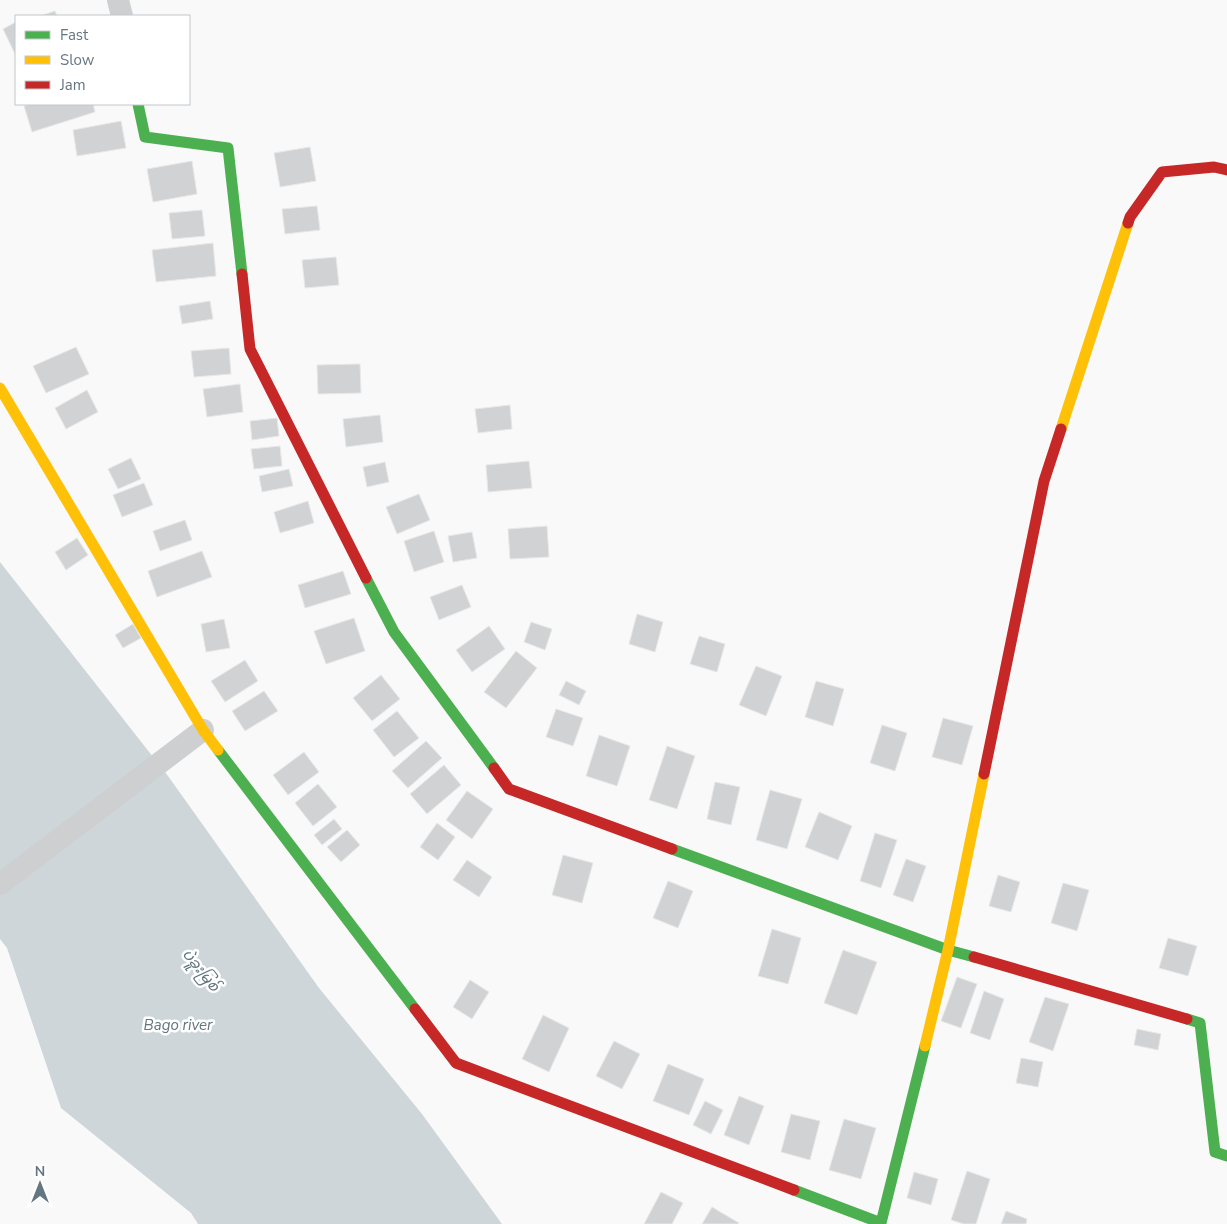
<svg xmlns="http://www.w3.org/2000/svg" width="1227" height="1224" viewBox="0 0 1227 1224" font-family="'Nunito Sans','Noto Sans Myanmar',sans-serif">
<rect width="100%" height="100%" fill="#f9f9f9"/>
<path fill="#ced6d9" d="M0 562 168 776 319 988 422 1114 502 1224H198L191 1213 61 1108 7 948 0 939Z"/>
<path fill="#d0d2d3" stroke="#e8e8e8" d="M55 11 57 16H40Z
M16 22V53L15 54 3 29Z
M30 104H93L95 112 32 132 24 106Z
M121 121 126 148 77 156 73 130Z
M310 147 316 181 280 187 274 153Z
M192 161 197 194 153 202 147 169Z
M317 206 320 230 285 234 282 209Z
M202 210 205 236 172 239 169 213Z
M213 243 216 276 156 282 152 250Z
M336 257 339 285 305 288 302 260Z
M210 301 213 319 182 324 179 306Z
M76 347 89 374 46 393 33 366Z
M229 348 231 374 194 377 191 351Z
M360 364 361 393 318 394 317 365Z
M240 384 243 412 207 417 203 389Z
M87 390 98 412 66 429 55 408Z
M510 405 512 429 478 433 475 409Z
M380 415 383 442 346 447 343 419Z
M277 418 279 436 252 440 250 421Z
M280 446 282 466 254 469 251 449Z
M131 458 141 479 118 489 108 469Z
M529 461 532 488 488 492 486 465Z
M385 462 389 482 367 487 363 467Z
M289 469 293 486 262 492 259 476Z
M144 483 153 505 122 517 113 495Z
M419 494 430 520 397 534 386 507Z
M308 501 314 523 280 533 274 512Z
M185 520 192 540 160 551 153 531Z
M547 526 549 557 510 559 508 529Z
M434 531 444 562 414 572 404 541Z
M472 532 477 558 453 562 448 536Z
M77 538 88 555 66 570 55 552Z
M202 551 212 577 157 597 148 571Z
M343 571 351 594 305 608 298 585Z
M462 585 471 607 439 620 430 597Z
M637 614 663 622 655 652 629 644Z
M354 618 365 651 326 664 314 631Z
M224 619 230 648 206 652 201 624Z
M531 622 552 629 545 650 524 642Z
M133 624 141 638 123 648 115 635Z
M489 626 505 649 472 672 456 650Z
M699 636 725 644 717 672 690 664Z
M516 651 537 668 506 708 484 692Z
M245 660 258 681 225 702 211 681Z
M756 666 782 676 766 716 739 705Z
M381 675 400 699 372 721 353 698Z
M566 681 586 691 579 705 559 695Z
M816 681 844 689 833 726 805 717Z
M264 691 278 711 245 731 232 711Z
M556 709 583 718 573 746 546 737Z
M397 711 419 738 394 757 373 730Z
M943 718 973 726 962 765 932 757Z
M882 725 907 733 895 771 870 763Z
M599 735 630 746 617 786 586 776Z
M426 741 442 758 408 788 392 771Z
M667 746 695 756 677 809 649 800Z
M304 752 319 772 288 795 273 775Z
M444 765 461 785 427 814 410 794Z
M715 782 740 787 731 825 707 819Z
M318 784 337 807 313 826 295 803Z
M770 790 802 799 787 849 756 840Z
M467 791 493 809 472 839 446 820Z
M819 812 852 826 838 860 805 847Z
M334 819 342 829 322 845 314 835Z
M437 823 455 837 438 860 420 847Z
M347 830 360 845 341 862 327 847Z
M875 833 897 840 881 888 860 881Z
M563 855 593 863 582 903 552 895Z
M906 859 926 866 913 902 893 895Z
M467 860 492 877 479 897 453 880Z
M998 875 1020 882 1011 912 989 906Z
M668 881 693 891 678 928 653 918Z
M1063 883 1089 890 1077 931 1051 923Z
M772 929 801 938 788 984 758 976Z
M1168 938 1197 946 1188 976 1159 968Z
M843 950 877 962 857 1015 824 1003Z
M957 977 977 984 961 1028 941 1021Z
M470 980 489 992 472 1019 453 1007Z
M984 991 1004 999 990 1040 970 1033Z
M1045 997 1069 1004 1053 1051 1029 1042Z
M543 1015 569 1028 549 1072 522 1059Z
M1137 1029 1161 1034 1158 1050 1134 1045Z
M614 1041 640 1054 622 1089 596 1076Z
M1021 1058 1043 1062 1038 1087 1016 1083Z
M668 1064 704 1079 689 1115 653 1101Z
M739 1096 764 1106 749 1145 724 1135Z
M705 1101 723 1110 711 1134 693 1125Z
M791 1114 820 1121 810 1160 781 1152Z
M844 1119 876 1128 861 1179 829 1170Z
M967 1171 990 1179 976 1224H964L951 1220Z
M914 1172 938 1179 931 1205 907 1198Z
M661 1192 683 1203 672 1224H644Z
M712 1207 739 1223 738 1224H702Z
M1006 1211 1027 1219 1026 1224H1001Z"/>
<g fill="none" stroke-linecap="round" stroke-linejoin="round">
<path stroke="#cecfd0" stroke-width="22" d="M118 0 122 16
M0 884 203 730"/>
<path stroke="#4caf50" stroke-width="11" d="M138 104 145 137 228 148 242 274
M366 578 394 632 494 768
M218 750 415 1009
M672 849 948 950 974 957
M1187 1019 1200 1023 1215 1152 1227 1156
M794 1190 881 1223 925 1046"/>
<path stroke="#ffc107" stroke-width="11" d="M0 388 203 730 218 750
M1061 429 1128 223
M925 1046 948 950 984 774"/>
<path stroke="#c62828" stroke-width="11" d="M1128 223 1130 217 1162 172 1214 167 1227 170
M242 274 250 349 366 578
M494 768 509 789 672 849
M984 774 1044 481 1061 429
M974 957 1187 1019
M415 1009 456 1063 794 1190"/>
</g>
<g text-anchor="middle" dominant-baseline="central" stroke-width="5" stroke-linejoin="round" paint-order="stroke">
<g font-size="15" font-style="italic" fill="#60757c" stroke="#fff">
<text transform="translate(201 970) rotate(51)">ပဲခူးမြစ်</text>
<text x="178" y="1025">Bago river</text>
</g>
</g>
<rect x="15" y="15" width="175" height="90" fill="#ffffff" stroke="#c1c8cd"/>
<rect x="25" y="31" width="25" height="8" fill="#4caf50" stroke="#c1c8cd"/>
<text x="60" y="40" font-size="15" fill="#657683">Fast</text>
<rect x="25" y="56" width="25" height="8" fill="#ffc107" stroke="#c1c8cd"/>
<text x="60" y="65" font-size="15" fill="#657683">Slow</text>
<rect x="25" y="81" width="25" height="8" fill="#c62828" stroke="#c1c8cd"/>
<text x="60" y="90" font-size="15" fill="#657683">Jam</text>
<g transform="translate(40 1184)" stroke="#ffffff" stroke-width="4" paint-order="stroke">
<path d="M0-4L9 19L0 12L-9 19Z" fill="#657683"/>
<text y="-8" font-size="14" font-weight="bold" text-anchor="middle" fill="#657683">N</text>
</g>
</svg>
